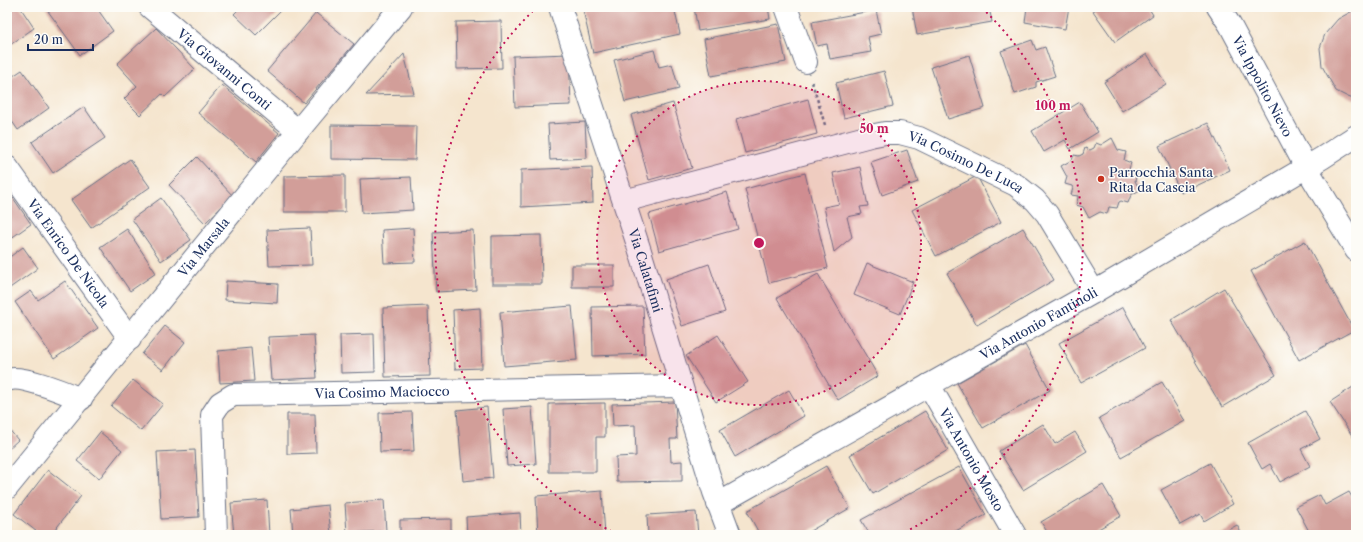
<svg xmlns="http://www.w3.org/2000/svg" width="1363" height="542" viewBox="0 0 1363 542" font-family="'Libre Caslon Text',serif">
<rect width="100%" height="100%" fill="#fdfcf7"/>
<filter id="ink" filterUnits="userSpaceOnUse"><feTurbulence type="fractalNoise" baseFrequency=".025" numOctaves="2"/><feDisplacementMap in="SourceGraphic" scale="8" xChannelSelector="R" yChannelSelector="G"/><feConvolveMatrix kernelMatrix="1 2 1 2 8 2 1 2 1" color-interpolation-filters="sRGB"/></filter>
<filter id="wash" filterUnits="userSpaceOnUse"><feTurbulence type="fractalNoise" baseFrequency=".012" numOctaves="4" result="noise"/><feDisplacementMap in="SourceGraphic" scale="16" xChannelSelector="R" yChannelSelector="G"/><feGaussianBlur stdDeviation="0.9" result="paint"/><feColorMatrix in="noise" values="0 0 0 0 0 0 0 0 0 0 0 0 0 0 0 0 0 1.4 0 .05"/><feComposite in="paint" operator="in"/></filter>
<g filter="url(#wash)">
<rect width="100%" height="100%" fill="#f5e5ce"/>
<g id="blocks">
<path fill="#d29e99" d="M7 7H20L34 28 7 47Z
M45 7H96L113 31 80 55Z
M241 7H284L256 35 234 14Z
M595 7H674L680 34 593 53 583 10Z
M694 7H768L770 19 698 31Z
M912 7H989L992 22 917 35Z
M1027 7H1069L1065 29 1025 22Z
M1099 7H1148L1153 15 1115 42 1093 11Z
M1356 9V49L1352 54V58L1356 66V100L1348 97 1336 91 1322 66 1320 48 1325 34 1338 19Z
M876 10 881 34 868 37 871 52 830 59 827 44 817 46 812 22Z
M316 13 354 44 304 103 267 71Z
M501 21 502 68 457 69 456 22Z
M778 24 786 62 711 76 704 39Z
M156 28 195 69 165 97 162 94 140 115 124 99 137 86 117 64Z
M1032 40 1036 50 1045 47 1055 76 1036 82V87L1015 94 1001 51Z
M654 50 659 67 672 64 679 89 625 102 614 60Z
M404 54 414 94 366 95Z
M569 54 571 105 515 107 513 56Z
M1147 54 1166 84 1122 111 1104 82Z
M969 55 985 108 948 119 931 67Z
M22 70 49 108 18 130 7 114V80Z
M884 71 893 106 844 118 836 83Z
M222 85 279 133 256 162 198 113Z
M808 99 817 134 745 153 736 119Z
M1080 102 1098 132 1070 149 1065 140 1044 152 1032 131Z
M673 103 692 168 649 180 631 115Z
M84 107 105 138 53 173 32 142Z
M585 122 587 158 550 160 548 124Z
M1208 123 1230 170 1181 193 1159 146Z
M331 125 416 126 415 160 331 159Z
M1112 138 1118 150 1126 152 1124 160 1131 163 1129 169 1130 171 1137 174 1135 181 1140 190 1131 195 1128 203 1121 201 1119 202 1117 208 1109 207 1107 214 1100 212 1089 218 1083 207 1076 205 1078 198V196L1071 195 1073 188 1072 186 1065 184 1067 177 1061 166 1072 160 1074 155 1079 156 1083 154 1085 148 1090 150 1094 148 1096 143 1101 145Z
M907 150 918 182 882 195 871 162Z
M197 157 233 196 205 223 169 185Z
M130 159 150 187 91 228 71 200Z
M592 167 593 203 521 207V170Z
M860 167 868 206 860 207 862 214 847 217 852 237 834 252 824 207 839 204 833 173Z
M805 173 828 268 769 283 745 189Z
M345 175V212H284V176Z
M977 176 1001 222 936 256 912 210Z
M411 177 413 210 362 213 360 179Z
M9 192 31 224 7 241V194Z
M727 192 738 229 659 251 649 214Z
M161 198 191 240 161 261 132 219Z
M310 228 312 265 269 266 267 230Z
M413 228 415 262 384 263 382 230Z
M1023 228 1054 280 977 325 947 273Z
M127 229 156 273 130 291 100 247Z
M473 230 476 290 436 292 433 232Z
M541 235 542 284H492V236Z
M1305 241 1354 330 1299 360 1251 271Z
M23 247 38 268 7 290V259Z
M867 263 913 282 900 314 854 295Z
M709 264 725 312 682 326 666 279Z
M572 265H614V287H572Z
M818 274 878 376 838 400 777 298Z
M65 281 98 328 54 359 15 302 31 291 38 300Z
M226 281 278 284 277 303 225 300Z
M1224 288 1276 375 1222 407 1171 320Z
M428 306 430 376 385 377 383 308Z
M572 306 577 360 504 366 500 312Z
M643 306 645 354 593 356 592 307Z
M1123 307 1145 348 1081 383 1059 343Z
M480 308 482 368 455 369 453 310Z
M165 326 185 342 163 370 142 354Z
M374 334 375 372 341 373 340 335Z
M314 335 317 378 271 380 268 337Z
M718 335 748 382 716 402 686 356Z
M1025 345 1050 390 983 428 957 383Z
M251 348 254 381 220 383 218 351Z
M133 380 163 404 141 431 111 406Z
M1162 382 1185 421 1121 457 1099 418Z
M1356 385V439L1355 440 1330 402Z
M789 390 804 416 735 457 720 430Z
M675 402 677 439H670L671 462 682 461V481L617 482 616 457 636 456 635 425 613 426 612 404Z
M605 403V437H596V472H549V404Z
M487 407 493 478 463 481 457 410Z
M532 407 536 464 507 466 503 409Z
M925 411 948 450 873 494 850 455Z
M1305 411 1320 439 1301 449 1310 466 1280 482 1270 464 1262 469 1248 443Z
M412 412 414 451 380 452 379 413Z
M287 414H315L316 453 287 454Z
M1043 424 1055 444 1075 432 1087 451 1023 490 999 451Z
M7 427 18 440 7 450Z
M100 432 122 450 99 479 77 461Z
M195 450 199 517 161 519 157 452Z
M1210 463 1233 504 1204 521 1200 514 1180 525 1161 490Z
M826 466 850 508 803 535H760L747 511Z
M959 467 986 515 948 535H870L861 520Z
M48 470 81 496 51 535H41L14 514Z
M1103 485 1121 516 1088 535H1049L1041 522Z
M602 491 605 535H538L536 496Z
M1349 492 1356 504V535H1311L1296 507 1320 495 1325 505Z
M267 500 269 535H234L231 503Z
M384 500 386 531 347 533 345 503Z
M328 505 331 535H293L291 509Z
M696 512 698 535H648L647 515Z
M520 513 521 535H467L466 517Z
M451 519V535H400V520Z
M1237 525 1242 535H1219Z"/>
</g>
</g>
<g filter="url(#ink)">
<use href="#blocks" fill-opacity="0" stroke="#676f85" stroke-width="1"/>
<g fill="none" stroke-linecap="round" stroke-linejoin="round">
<defs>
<g id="minor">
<path id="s1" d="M150 7 298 131"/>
<path id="s2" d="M560 7 640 251 714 492 730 535"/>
<path d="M786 7 806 62"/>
<path id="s3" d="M1218 7 1230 25 1306 167 1356 250"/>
<path id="s4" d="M7 167 130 339"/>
<path id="s5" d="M624 201 870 136 885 133H900L919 138 1016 185 1035 200 1047 214 1094 292"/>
<path d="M7 380C20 374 66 393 81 399"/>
<path id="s6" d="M929 385 1015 535"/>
<path id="s7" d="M7 488 298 131 401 7"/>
<path id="s8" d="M718 504 1094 292 1322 158 1356 136"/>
<path id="s9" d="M216 535 212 415 220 403 233 395 681 386"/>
</g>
</defs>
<use href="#minor" stroke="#676f85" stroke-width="24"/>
<path stroke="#676f85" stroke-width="2.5" stroke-dasharray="3 3" stroke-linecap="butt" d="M812 82 825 125"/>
<use href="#minor" stroke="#fff" stroke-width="22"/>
</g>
</g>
<circle cx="759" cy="243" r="162" fill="#c2185b" fill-opacity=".12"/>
<g fill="none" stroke="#c2185b" stroke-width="2" stroke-dasharray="2 4">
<circle cx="759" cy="243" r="162"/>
<path d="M617 534A324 324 0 0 1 536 8M982 8A324 324 0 0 1 901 534"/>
</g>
<circle fill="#c8321e" stroke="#fdfcf7" stroke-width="1.5" cx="1101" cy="179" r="4"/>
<g text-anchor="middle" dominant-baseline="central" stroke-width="3" stroke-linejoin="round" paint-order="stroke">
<g font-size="13" fill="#1b2f5e" stroke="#fdfcf7">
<text stroke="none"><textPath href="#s1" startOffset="97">Via Giovanni Conti</textPath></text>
<text stroke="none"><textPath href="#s3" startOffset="91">Via Ippolito Nievo</textPath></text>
<text stroke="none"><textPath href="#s5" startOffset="357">Via Cosimo De Luca</textPath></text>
<text stroke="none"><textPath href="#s7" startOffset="311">Via Marsala</textPath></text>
<text stroke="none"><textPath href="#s4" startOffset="106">Via Enrico De Nicola</textPath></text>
<text stroke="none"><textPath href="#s2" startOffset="277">Via Calatafimi</textPath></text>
<text stroke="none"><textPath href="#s8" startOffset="368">Via Antonio Fantinoli</textPath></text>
<text stroke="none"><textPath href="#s9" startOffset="299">Via Cosimo Maciocco</textPath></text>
<text stroke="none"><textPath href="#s6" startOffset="86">Via Antonio Mosto</textPath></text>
</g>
<g font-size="13" fill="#1b2f5e" stroke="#fdfcf7" text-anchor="start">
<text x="1109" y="172">Parrocchia Santa<tspan x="1109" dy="15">Rita da Cascia</tspan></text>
</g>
</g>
<circle cx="759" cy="243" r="6" fill="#c2185b" stroke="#fdfcf7" stroke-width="2"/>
<g font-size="12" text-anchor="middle" font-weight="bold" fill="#c2185b" stroke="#fdfcf7" stroke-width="3" stroke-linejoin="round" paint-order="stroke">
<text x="1053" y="110">100 m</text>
<text x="874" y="133">50 m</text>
</g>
<rect width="1363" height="542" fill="none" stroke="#fdfcf7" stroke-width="24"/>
<path d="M28 44v6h65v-6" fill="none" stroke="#1b2f5e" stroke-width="2"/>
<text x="34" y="44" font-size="12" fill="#1b2f5e" stroke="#fdfcf7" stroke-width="3" paint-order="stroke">20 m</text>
</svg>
